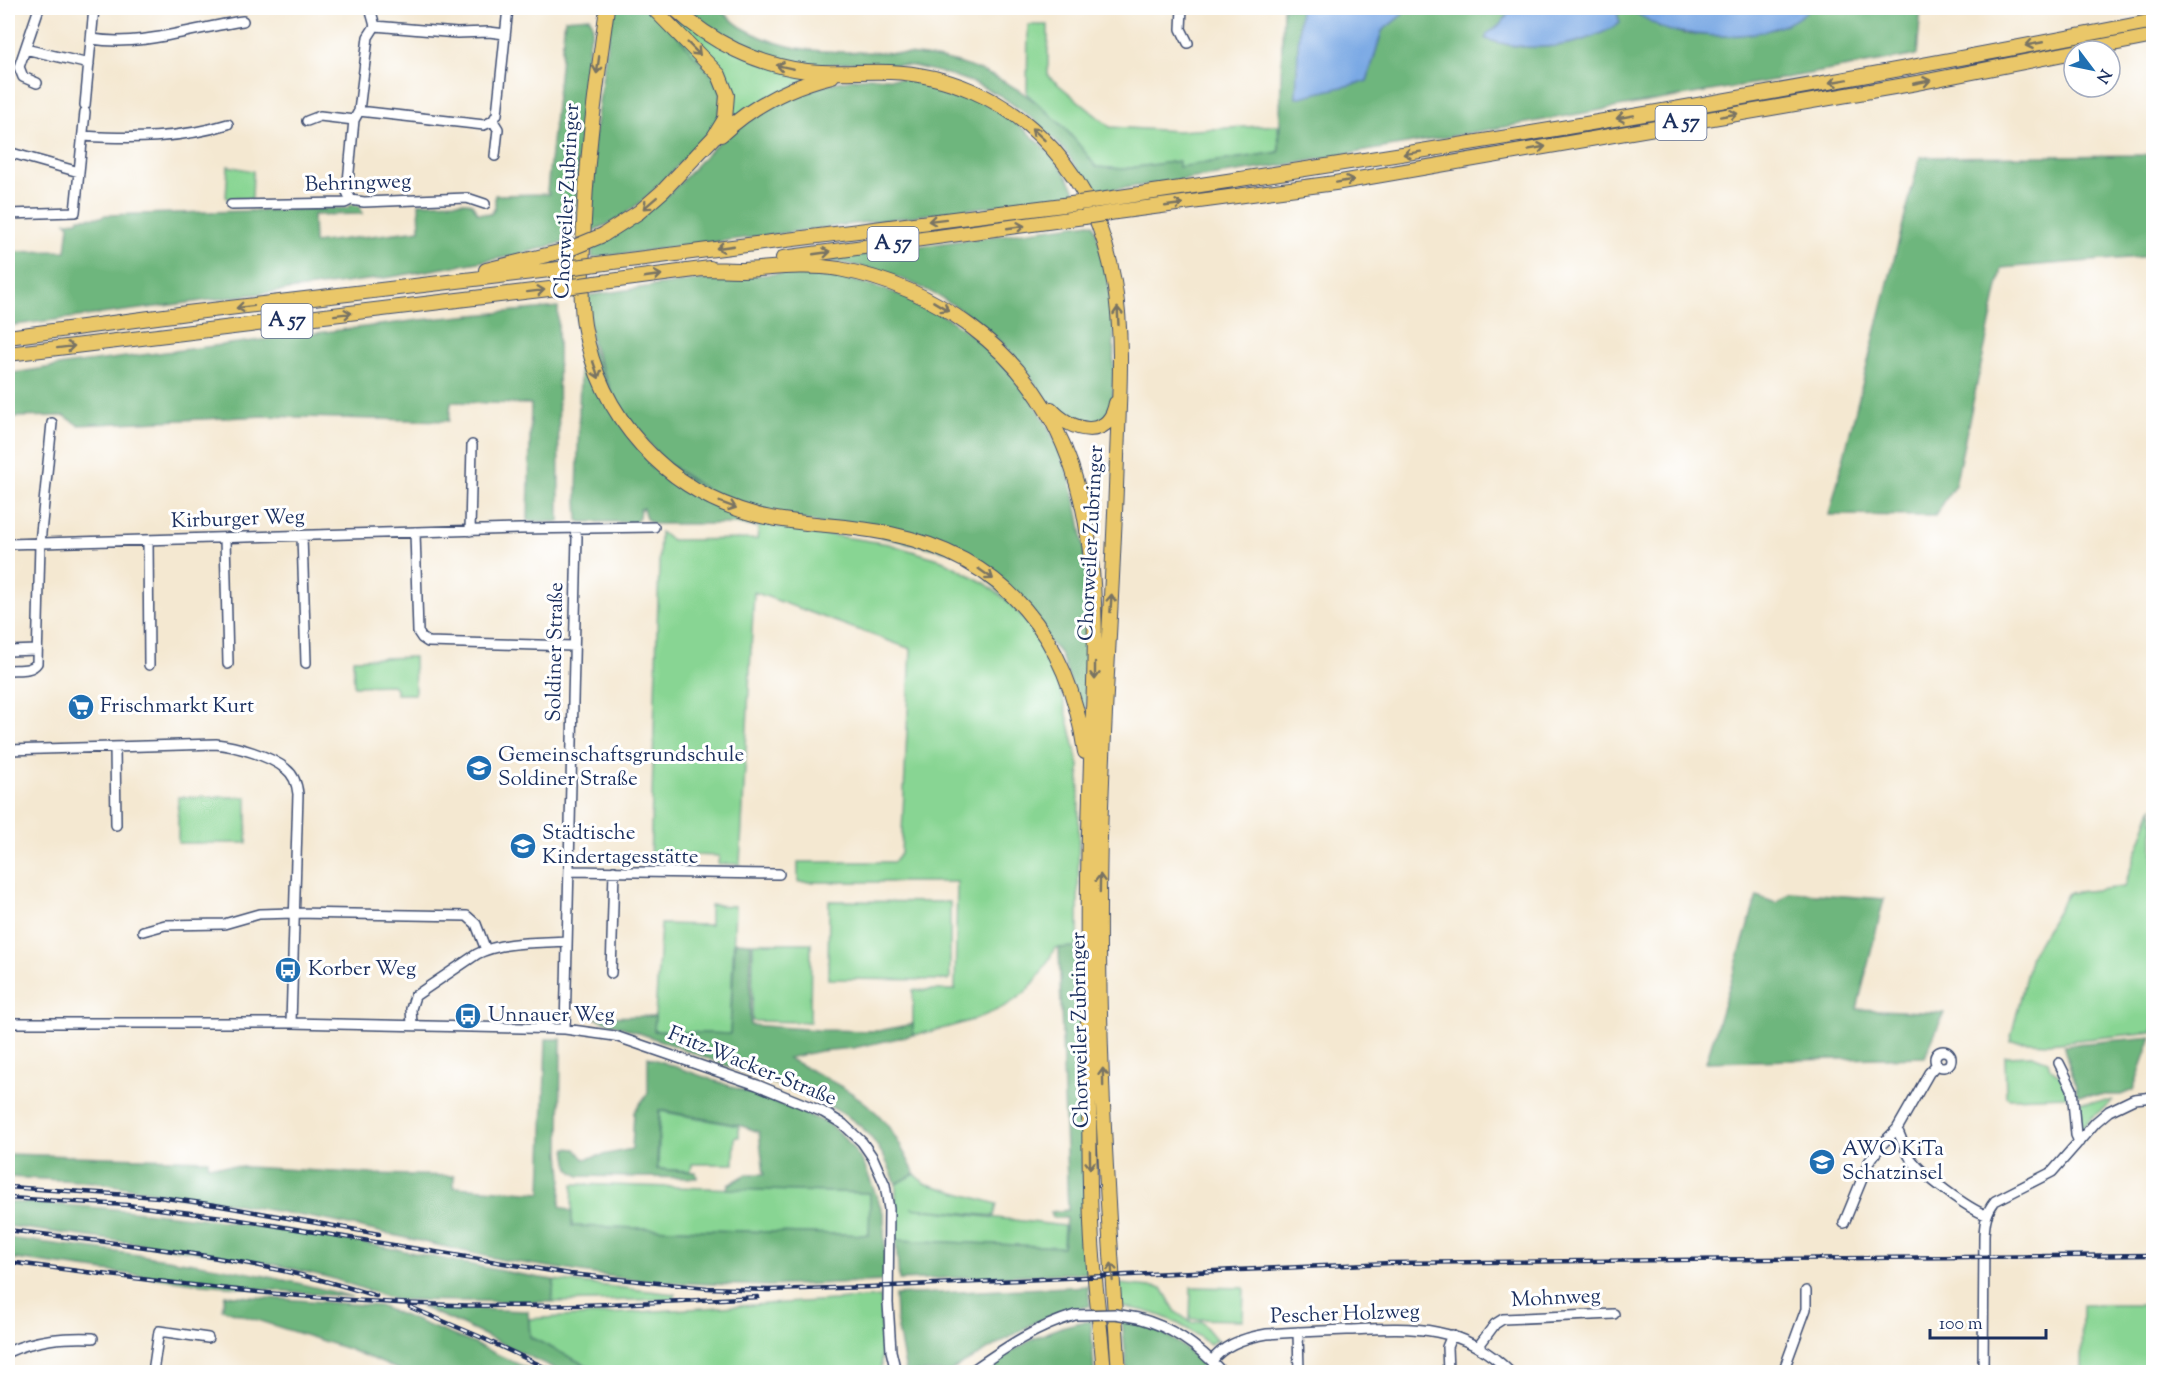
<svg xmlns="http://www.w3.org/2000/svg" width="2161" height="1380" viewBox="0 0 2161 1380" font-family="'Sorts Mill Goudy',serif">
<rect width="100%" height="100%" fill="#fff"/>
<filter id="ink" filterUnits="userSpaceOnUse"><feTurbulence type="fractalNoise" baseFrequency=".0167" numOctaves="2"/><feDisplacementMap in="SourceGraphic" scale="12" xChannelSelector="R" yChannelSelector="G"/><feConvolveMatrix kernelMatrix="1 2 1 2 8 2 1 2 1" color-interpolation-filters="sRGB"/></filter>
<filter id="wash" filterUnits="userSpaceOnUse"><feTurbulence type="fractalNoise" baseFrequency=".008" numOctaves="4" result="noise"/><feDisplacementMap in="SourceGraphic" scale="24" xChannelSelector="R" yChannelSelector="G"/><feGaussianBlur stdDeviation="1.35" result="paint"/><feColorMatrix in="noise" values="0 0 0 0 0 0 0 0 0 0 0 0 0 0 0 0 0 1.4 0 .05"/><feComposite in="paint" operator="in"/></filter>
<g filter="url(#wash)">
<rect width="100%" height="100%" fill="#f4e8d1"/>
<path fill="#88d593" stroke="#528278" stroke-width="1.5" d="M658 8H669L816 75 729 121Z
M1028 25H1048V76L1110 127 1178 131 1278 125 1279 152 1178 167V161L1123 169 1096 167 1064 127 1027 94Z
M228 166 253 171 252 199 226 198Z
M759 524 889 544 942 560 986 584 1006 600 1023 618 1041 641 1051 660 1064 702 1079 766 1078 947 1055 948C1046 965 1037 982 1023 994 997 1016 946 1029 913 1035V990H955L957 882H798V862H894L901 853 911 649 754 592 740 864H718L719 856 690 855 689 864 650 862 660 532 672 540 757 539Z
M414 657 415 694H396V688L392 685 354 686 353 659Z
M178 797H247V843H178Z
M2153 806V1032L2049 1043 2010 1041 2031 955 2068 893 2124 887Z
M829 901 950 902V980L828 979Z
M710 905 735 906 730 1034 654 1031 661 924 710 925Z
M753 943H811L810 1022 752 1021Z
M2032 1055 2048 1061 2050 1068 2063 1078 2069 1096 2009 1098 2006 1096 2005 1056Z
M2113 1101 2091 1118 2082 1129 2079 1127 2080 1102Z
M660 1111 739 1126V1137H735L734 1164H692L691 1171 658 1169Z
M915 1174 924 1183 997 1204 994 1216 911 1208 1064 1226 1063 1247 896 1240V1184Z
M573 1184 871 1193 869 1235 571 1226Z
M554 1280 675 1294V1299L552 1302Z
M1119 1284 1162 1288 1176 1312 1192 1323 1201 1321 1217 1340 1209 1344C1182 1323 1155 1310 1121 1307Z
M1191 1287 1244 1288 1243 1320 1190 1319Z
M881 1297V1372H599L530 1337 529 1319Z
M2082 1305H2153V1372H2081Z"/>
<path fill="#6eb67d" stroke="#44726e" stroke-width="1.5" d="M612 8H648L676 34 722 88 718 125 646 198 617 220 588 233 593 145Z
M679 8C687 8 708 5 715 8 723 11 733 22 741 27 755 35 772 42 788 46 822 54 858 51 893 53 982 57 1045 94 1096 167L1123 169 1179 161V167L1279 152 1283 8H1300L1296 97 1367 81 1382 31 1403 14 1404 8H1513L1500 25 1485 38 1486 39C1531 55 1581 47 1620 23L1617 13 1627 10 1647 18 1660 27 1684 34 1723 36 1775 29 1793 20 1810 8H1921L1917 55 1280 166 1096 192 1093 191 1065 151 1037 122 1001 96 974 83 947 74 913 66 855 62 802 67 743 50Z
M589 17C595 24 593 32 589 40L573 240 513 256 391 277 8 326V252L66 251 69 225 66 222 78 221 79 218 102 217 105 215 348 208 351 204 360 206 362 214 313 215 314 243 420 230 419 203 467 202 472 204 478 213 491 214 495 208V195L549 194 547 191 565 19Z
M869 77C887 78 906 78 924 81 983 92 1052 139 1077 195L592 258V247C625 229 655 208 681 182 698 164 714 144 733 130 774 100 819 82 869 77Z
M2153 155V256L2002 268 1955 485 1935 516 1829 515 1920 157Z
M1090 223 1094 224 1106 265 1114 325 1113 402 1106 417 1091 426C1080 421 1066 417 1057 410 1043 400 1030 373 1017 359 967 304 899 267 824 261L825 259Z
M785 273C925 275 1039 357 1074 495 1093 570 1088 649 1086 726L1060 653 964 555 770 513 710 492 662 459 617 405 592 343 586 296 688 281Z
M558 307 559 522 528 521 531 404 451 402 449 421 264 416 78 425 65 416 8 417V374L71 364 420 320Z
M577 315 633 443 757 522 756 527 734 524H654L646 519 643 508 640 509 639 517 636 522H581L578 520 577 497 580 372Z
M1790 892 1884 899 1857 1009 1944 1013 1925 1057 1706 1062 1757 896 1776 903Z
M735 942 751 943 750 1025 819 1030 878 1031 913 1024V1035L853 1048 820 1051 788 1058C821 1077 859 1091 884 1121 897 1137 906 1156 915 1174L896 1184C888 1162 878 1142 860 1126 837 1105 786 1088 756 1077 702 1056 648 1035 592 1017L655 1016 654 1031 730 1034Z
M1078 947 1087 1273 899 1280 896 1240 1063 1247 1066 1218H1053L1051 1212 1068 1210 1059 948Z
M2152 1037 2133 1090 2121 1095H2077C2077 1078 2065 1061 2064 1045Z
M546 1039H561L560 1152 562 1177 560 1206 572 1212V1226L869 1235 870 1193 727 1189 728 1185 747 1174H764L759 1132 742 1126 659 1110 657 1169 696 1172 697 1178 579 1176 569 1169 566 1148 576 1149 584 1159 632 1149 634 1112 648 1093V1057L792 1108 827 1123 845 1138 863 1162 884 1215 885 1281 769 1286 680 1283 627 1279 503 1260 331 1221 225 1202 188 1198 95 1182 8 1177V1154L208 1160V1165L372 1174 454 1176V1187L541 1193Z
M8 1202C143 1208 278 1226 410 1252 458 1262 505 1273 554 1280L552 1302 396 1300 331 1278 277 1265 200 1252 8 1226Z
M8 1238C123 1253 240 1265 352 1297L203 1284 8 1258Z
M1088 1286 1090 1306 1064 1311 1036 1322 949 1372H906L896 1318 895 1295Z
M225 1295 379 1306 475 1344 535 1372H404L348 1349 222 1309Z
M420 1307 528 1311 530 1337 599 1372H562L456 1322Z
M1091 1321 1094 1372H983C1015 1348 1051 1324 1091 1321Z
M1122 1321 1139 1325V1322C1168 1333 1189 1348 1208 1372H1127Z"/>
<path fill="#7aa9e4" stroke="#4a6ca1" stroke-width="1.5" d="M1300 8H1404L1403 14 1382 31 1367 81 1296 98Z
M1513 8H1810C1784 35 1731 39 1696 34 1686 32 1678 33 1668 30 1653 25 1642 14 1627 10L1617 13 1620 23C1580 48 1532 54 1486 39L1487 34 1500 25Z"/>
</g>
<g filter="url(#ink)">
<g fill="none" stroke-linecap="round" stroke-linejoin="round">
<defs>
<path id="minor" d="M370 8 375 26
M1182 8 1181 29 1188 43
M375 26 457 33 489 32 505 34
M92 39C142 47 193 28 243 21
M25 49 89 64
M37 83 23 77 19 67 39 8
M85 105 94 8
M359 111 484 125 493 121 497 114 508 8
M307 121 320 116 354 120
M493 121 498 129 495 156
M83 136C131 139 181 139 228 124
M8 152 79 172
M351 200 347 192 354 120 359 111 368 37 375 26
M231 205 345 203 351 200 364 202 467 198 485 204
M8 214 75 212 85 112
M470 531 472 445
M415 532 418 632 422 638 428 642 574 646
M302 536 306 663
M225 538 228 664
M148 540 149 665
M8 544 520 529 654 527
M8 651 37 650
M8 670C17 669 31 672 37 663L40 543 52 423
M115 748 116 825
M8 750 216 744C235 746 271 756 286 769 294 775 297 784 298 794L291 1023
M569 871 779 874
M143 931 165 925 224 924 259 914 294 913 467 916 476 924 486 950
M611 973 614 871
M8 1023H291L565 1029 615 1036 757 1085 823 1112 843 1124 862 1142 873 1158 885 1185 889 1209 888 1303 891 1351 896 1372
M412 1024 411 1009 415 996 477 954C503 941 537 943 566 941
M565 1029 577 537 574 528
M1935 1059a8 8 0 1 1 16 0a8 8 0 1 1-16 0Z
M2059 1063 2072 1089 2076 1135 2079 1142
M1897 1129C1902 1139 1905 1151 1911 1159 1922 1175 1969 1209 1986 1215
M1844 1223 1869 1162 1882 1144 1897 1129 1929 1073 1937 1064
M1138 1318C1172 1327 1199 1346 1222 1372
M1298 1332 1299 1372
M1478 1347 1495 1324 1503 1319 1614 1314
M8 1352C36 1339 63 1337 93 1338
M1212 1361C1224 1344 1248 1337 1267 1334 1295 1332 1323 1331 1350 1330 1413 1327 1463 1324 1510 1372
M153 1372 159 1331 208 1338
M970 1372C1005 1348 1033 1328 1075 1315
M1448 1372 1447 1347 1452 1335
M1783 1372 1806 1309V1291
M1983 1372 1984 1235C1985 1221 1986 1212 1995 1201L2052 1172 2096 1122 2109 1111 2134 1099 2154 1097"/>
<path id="highway" d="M607 8C596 88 585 165 583 247 582 272 580 299 584 325 599 417 666 491 757 515 800 526 847 524 891 534 1006 558 1069 638 1085 752
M674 8C711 42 757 65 807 71 835 74 862 71 890 72 946 74 1001 98 1040 136 1082 176 1104 225 1114 282 1124 339 1119 399 1117 457 1114 565 1106 673 1102 781 1093 978 1105 1176 1119 1372
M2077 51 2154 36
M721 135C752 106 791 86 832 76
M1113 198C1461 147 1808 89 2154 21
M1116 212 1335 183 1917 83 2074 52
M603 235 639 212 663 191 714 137 725 119 727 95 719 75 653 8
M783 258 1084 217
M605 263 1079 203
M702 269C716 269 730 270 743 270 776 268 806 264 839 269 887 278 931 297 970 326 1103 424 1099 585 1092 734 1090 782 1089 830 1088 878 1087 956 1088 1034 1089 1112 1090 1160 1089 1209 1093 1256 1096 1295 1101 1334 1104 1372
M486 270 567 250
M603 282 710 268
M8 337 187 313 567 268
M8 354 566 287
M1051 409C1070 431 1109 442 1116 403"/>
</defs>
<use href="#minor" stroke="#3c4b6f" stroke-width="12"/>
<use href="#highway" stroke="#3c4b6f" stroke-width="16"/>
<use href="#minor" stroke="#fff" stroke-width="9"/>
<use href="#highway" stroke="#eac769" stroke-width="14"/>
<defs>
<path id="rail" d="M8 1187 159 1197 215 1205 379 1234
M8 1198 127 1205 222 1217 570 1274 707 1288 768 1290 870 1287 1390 1263 2154 1255
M8 1230C131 1245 257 1257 376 1296
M8 1262C146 1280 283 1298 422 1304 534 1309 646 1303 758 1297
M410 1307 478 1336 555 1372"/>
</defs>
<use href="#rail" stroke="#1b2f5e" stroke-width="4.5"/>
<use href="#rail" stroke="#fff" stroke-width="2" stroke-dasharray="7" stroke-linecap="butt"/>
<defs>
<path id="minor-bridge" d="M1075 1315 1115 1314 1138 1318"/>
<path id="highway-bridge" d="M1079 203 1113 198
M1084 217 1116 212
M567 250 603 235
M567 268 605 263
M566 287 603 282"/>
</defs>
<use href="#minor-bridge" stroke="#3c4b6f" stroke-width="12" stroke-linecap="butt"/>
<use href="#highway-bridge" stroke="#3c4b6f" stroke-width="16" stroke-linecap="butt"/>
<use href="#minor-bridge" stroke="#fff" stroke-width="9"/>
<use href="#highway-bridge" stroke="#eac769" stroke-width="14"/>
</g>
<defs><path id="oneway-shaft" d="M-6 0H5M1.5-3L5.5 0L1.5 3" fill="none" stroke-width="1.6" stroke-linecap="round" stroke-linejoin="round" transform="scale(1.5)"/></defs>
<g stroke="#787363">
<use href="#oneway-shaft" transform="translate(2034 44) rotate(169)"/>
<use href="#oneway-shaft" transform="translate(694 49) rotate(45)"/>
<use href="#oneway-shaft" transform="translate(598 65) rotate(98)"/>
<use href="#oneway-shaft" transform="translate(785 67) rotate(-168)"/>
<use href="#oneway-shaft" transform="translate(1838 81) rotate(170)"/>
<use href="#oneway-shaft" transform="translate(1922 82) rotate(-11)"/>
<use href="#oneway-shaft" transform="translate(1729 115) rotate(-10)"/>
<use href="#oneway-shaft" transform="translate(1625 117) rotate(170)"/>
<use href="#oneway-shaft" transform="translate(1038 134) rotate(-137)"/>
<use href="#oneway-shaft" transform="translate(1537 148) rotate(-10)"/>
<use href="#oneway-shaft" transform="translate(1412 153) rotate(171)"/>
<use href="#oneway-shaft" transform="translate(1345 181) rotate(-10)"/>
<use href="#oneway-shaft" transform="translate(650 203) rotate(139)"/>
<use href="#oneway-shaft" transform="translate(1174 205) rotate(-8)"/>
<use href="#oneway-shaft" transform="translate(937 220) rotate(173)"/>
<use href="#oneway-shaft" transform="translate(1016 227) rotate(-8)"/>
<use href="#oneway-shaft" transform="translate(725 247) rotate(172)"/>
<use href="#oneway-shaft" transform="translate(822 253) rotate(-8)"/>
<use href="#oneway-shaft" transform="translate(653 276) rotate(-8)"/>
<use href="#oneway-shaft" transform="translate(536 291) rotate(-7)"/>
<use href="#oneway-shaft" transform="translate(941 306) rotate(31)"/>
<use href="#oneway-shaft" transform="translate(245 307) rotate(173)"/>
<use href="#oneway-shaft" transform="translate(343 314) rotate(-7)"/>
<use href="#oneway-shaft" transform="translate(1118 316) rotate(-93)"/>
<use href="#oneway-shaft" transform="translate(66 347) rotate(-7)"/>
<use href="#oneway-shaft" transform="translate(596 370) rotate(71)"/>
<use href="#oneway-shaft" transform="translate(728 505) rotate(21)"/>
<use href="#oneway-shaft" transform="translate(986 574) rotate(35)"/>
<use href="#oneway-shaft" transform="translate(1111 603) rotate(-86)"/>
<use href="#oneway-shaft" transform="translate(1095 671) rotate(90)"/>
<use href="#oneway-shaft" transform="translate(1100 883) rotate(-89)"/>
<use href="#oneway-shaft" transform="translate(1103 1077) rotate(-91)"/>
<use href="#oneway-shaft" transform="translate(1090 1160) rotate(89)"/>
<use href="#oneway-shaft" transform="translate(1112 1272) rotate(-94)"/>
</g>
</g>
<defs>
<symbol id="supermarket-disc" viewBox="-11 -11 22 22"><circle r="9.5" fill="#1f6fb2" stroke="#fff"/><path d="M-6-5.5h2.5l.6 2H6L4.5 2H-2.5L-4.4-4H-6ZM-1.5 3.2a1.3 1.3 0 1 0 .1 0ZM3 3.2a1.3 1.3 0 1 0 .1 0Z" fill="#fff"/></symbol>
<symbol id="school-disc" viewBox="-11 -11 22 22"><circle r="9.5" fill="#1f6fb2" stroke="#fff"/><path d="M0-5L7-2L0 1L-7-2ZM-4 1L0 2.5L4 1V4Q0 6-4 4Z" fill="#fff"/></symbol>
<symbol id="bus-disc" viewBox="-11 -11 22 22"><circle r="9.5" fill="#1f6fb2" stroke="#fff"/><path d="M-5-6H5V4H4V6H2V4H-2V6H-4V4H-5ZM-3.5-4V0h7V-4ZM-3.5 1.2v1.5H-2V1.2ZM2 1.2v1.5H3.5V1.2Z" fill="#fff"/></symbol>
</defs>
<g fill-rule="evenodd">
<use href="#supermarket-disc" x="66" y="692" width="30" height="30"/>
<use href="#school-disc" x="464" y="753" width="30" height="30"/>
<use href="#school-disc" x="508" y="831" width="30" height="30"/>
<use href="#bus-disc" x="273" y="955" width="30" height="30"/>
<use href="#bus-disc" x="453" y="1001" width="30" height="30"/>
<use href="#school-disc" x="1807" y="1147" width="30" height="30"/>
</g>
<g text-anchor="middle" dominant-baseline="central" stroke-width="6" stroke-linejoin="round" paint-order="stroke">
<g fill="#fff" stroke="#5f6d8e" stroke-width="1.5">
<rect x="1655.5" y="106" width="51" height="34" rx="4.5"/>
<rect x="867.5" y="227" width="51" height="34" rx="4.5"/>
<rect x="261.5" y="304" width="51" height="34" rx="4.5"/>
</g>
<g font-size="20" font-weight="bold" fill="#1b2f5e">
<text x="1681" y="123">A 57</text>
<text x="893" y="244">A 57</text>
<text x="287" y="321">A 57</text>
</g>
<g font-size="21" fill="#1b2f5e" stroke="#fff">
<text transform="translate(358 184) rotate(-2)">Behringweg</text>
<text transform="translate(568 201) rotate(-87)">Chorweiler Zubringer</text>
<text transform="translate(238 520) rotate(-2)">Kirburger Weg</text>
<text transform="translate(1092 543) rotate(-87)">Chorweiler Zubringer</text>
<text transform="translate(556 652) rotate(-89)">Soldiner Straße</text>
<text transform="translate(1081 1030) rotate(-91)">Chorweiler Zubringer</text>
<text transform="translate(752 1067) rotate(22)">Fritz-Wacker-Straße</text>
<text transform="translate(1556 1299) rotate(-3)">Mohnweg</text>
<text transform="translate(1345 1315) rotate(-2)">Pescher Holzweg</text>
</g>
<g font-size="21" fill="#1b2f5e" stroke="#fff" text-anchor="start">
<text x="100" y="707">Frischmarkt Kurt</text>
<text x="498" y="756">Gemeinschaftsgrundschule<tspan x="498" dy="24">Soldiner Straße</tspan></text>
<text x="542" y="834">Städtische<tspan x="542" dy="24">Kindertagesstätte</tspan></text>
<text x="308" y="970">Korber Weg</text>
<text x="488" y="1016">Unnauer Weg</text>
<text x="1842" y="1150">AWO KiTa<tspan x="1842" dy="24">Schatzinsel</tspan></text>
</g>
</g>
<rect width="2161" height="1380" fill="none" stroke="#fff" stroke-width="30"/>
<g transform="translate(2092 69) rotate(122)"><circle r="28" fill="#ffffff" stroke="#a4acbf" stroke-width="1.5"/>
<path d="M0-4.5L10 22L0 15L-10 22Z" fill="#1f6fb2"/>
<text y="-9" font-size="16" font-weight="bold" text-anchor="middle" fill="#1b2f5e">N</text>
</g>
<path d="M1930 1329v9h116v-9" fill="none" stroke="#1b2f5e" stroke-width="3"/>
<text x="1939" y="1329" font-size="18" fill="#1b2f5e" stroke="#ffffff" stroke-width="4.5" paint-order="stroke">100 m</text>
</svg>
